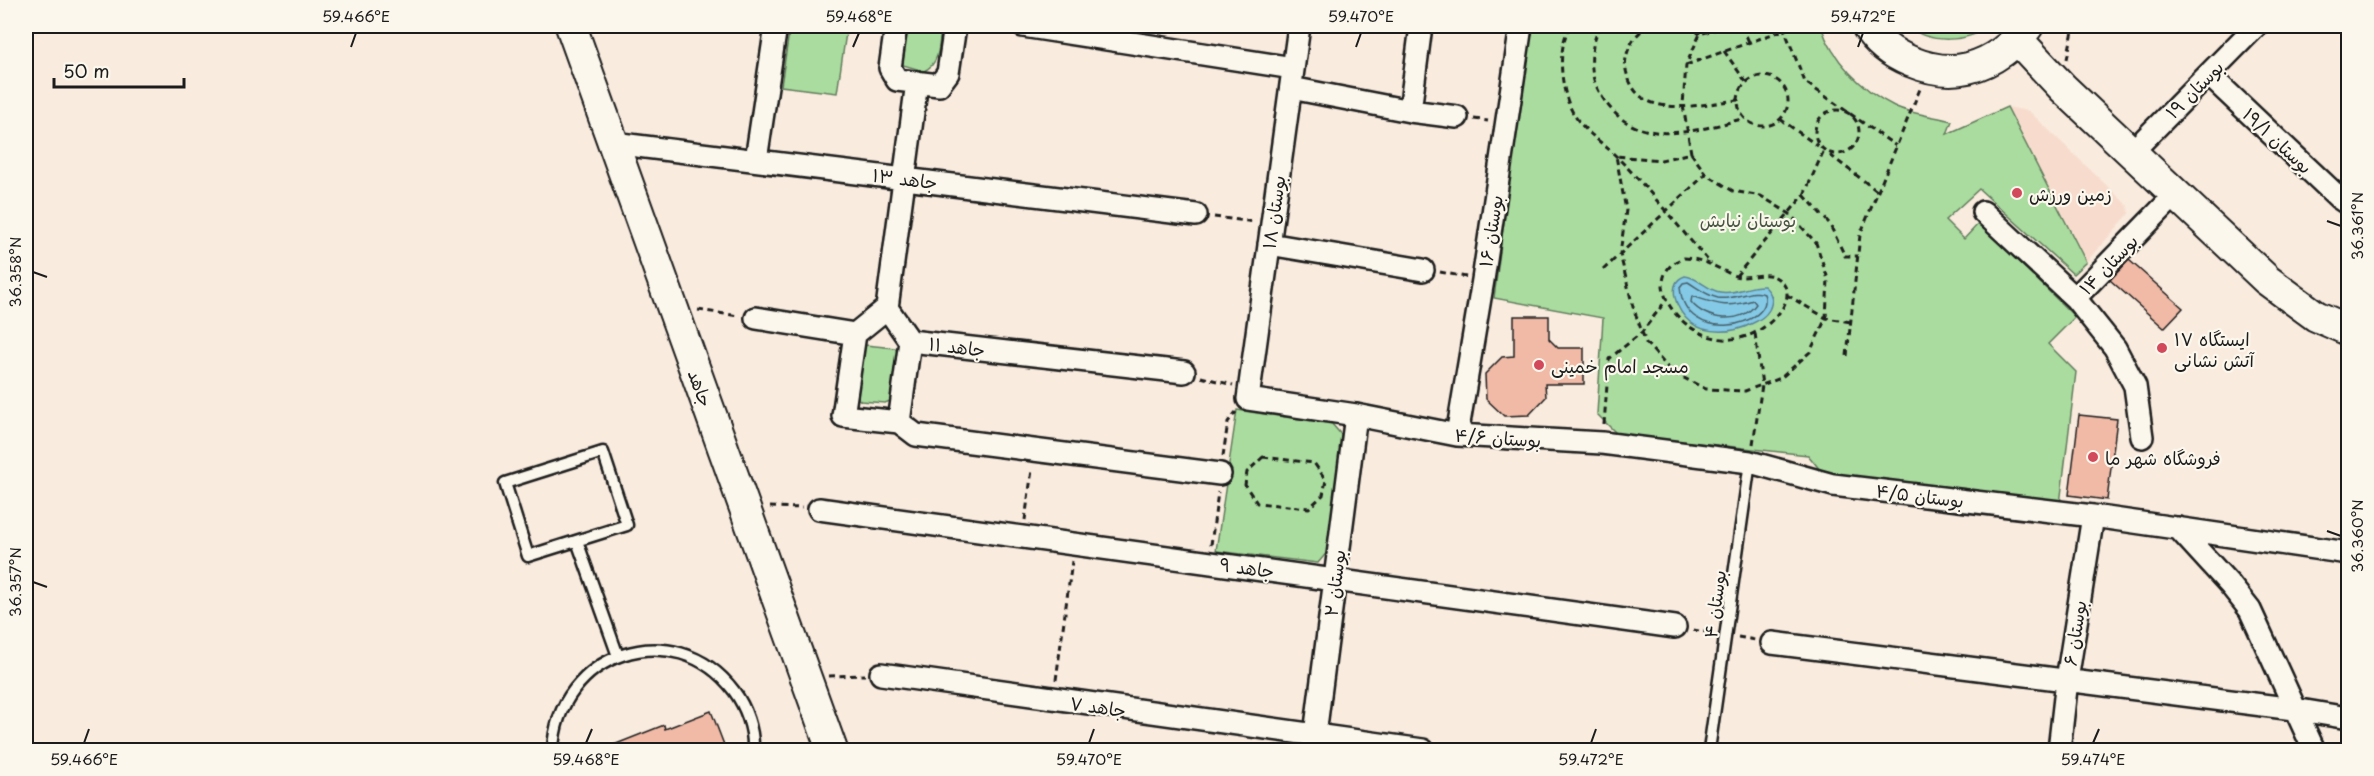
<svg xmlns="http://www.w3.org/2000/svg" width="2374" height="776" viewBox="0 0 2374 776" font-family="'Playpen Sans','Playpen Sans Arabic',sans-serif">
<rect width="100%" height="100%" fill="#f9ebde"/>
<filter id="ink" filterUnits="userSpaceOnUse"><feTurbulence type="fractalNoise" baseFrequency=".0167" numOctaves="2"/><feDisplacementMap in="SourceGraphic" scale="12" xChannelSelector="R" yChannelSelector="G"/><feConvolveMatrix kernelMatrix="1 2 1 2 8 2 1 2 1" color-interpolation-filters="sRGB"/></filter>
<g filter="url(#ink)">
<path fill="#f7dccd" d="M2007 107 2029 111 2128 206 2129 214 2086 262Z"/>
<path fill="#a9dc9e" stroke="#627c5d" stroke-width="1.5" d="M790 26H847L837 93 781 86Z
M905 26H941C939 43 941 63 924 71L903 65 901 56Z
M1529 26H1821C1832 60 1862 90 1894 106 1910 114 1934 116 1952 121L1947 134 2007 107 2086 262 2073 274 1979 189 1945 220 1964 239 1979 223 2075 317 2048 344 2076 372 2060 504 1829 481 1808 455 1617 434 1597 414 1603 318 1494 298Z
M1908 26H1988C1968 43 1928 44 1908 26Z
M865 345 895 348 899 353 894 394 890 401 885 403 861 401 856 397 862 348Z
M1237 410 1332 424 1344 438 1329 550 1318 563 1216 551Z"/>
<path fill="#84c9e5" stroke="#5a8495" stroke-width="1.5" d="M1685 276C1698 277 1707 290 1720 292 1736 295 1748 285 1764 286 1772 293 1774 300 1769 310 1765 317 1758 321 1751 324 1734 333 1706 335 1690 322 1677 312 1665 283 1685 276Z"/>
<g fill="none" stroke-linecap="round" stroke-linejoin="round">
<path stroke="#46616c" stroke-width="1.5" d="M1688 282C1698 288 1706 295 1718 298 1733 301 1754 288 1764 294 1776 325 1685 348 1680 287L1683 283Z
M1692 296C1717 304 1726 309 1753 300L1756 304C1741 325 1706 321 1691 302Z"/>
</g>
<path fill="#f1baa6" stroke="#1c1c1c" stroke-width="1.5" d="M2129 260 2183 308 2164 328 2110 280Z
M1514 316H1549V339L1558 348H1584V384H1545L1546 397 1529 415 1504 416 1486 399 1485 374 1502 357 1514 356Z
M2079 415 2117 419 2107 500 2069 495Z
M711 711 726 750H601L664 725 665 729Z"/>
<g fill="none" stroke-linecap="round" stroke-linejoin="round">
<defs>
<path id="lane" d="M603 452 627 525 528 556 505 483Z
M577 541 618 656
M553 750C557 654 674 612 734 691 746 707 754 730 753 750
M1709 750 1750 462"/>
<path id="street" d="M896 26 890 68 897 80 939 85 948 73 955 26
M1023 26 1293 68
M1299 26 1248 399 1356 415 1457 435 1602 443 1750 462 1833 485 2093 516 2348 553
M2209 75 2339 198 2348 204
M1291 88 1410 111 1457 117
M1410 111 1421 26
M613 143 1196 215
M2132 152 2256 26
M756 160 776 26
M1983 212 2075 298
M1269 244 1423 270
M887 308 917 82
M756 318 855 334 887 308 910 341 1184 372
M855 334 843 416 899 422 910 341
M899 422 916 435 1220 474
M1457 435 1483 280 1521 26
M2142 437 2135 386 2115 348 2075 298 2176 194
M819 509 1675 627
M2178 528 2231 586 2250 610 2314 750
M1772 643 2294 709 2348 718
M881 674 1423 750
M1313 750 1356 415
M2059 750 2067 680 2093 516"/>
<path id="secondary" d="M571 26 832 750
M1867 26C1885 57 1933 76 1968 68 1993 62 2014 45 2028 26
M2017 39 2063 88 2267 280 2316 316 2348 330"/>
</defs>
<use href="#lane" stroke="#1c1c1c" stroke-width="15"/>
<use href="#street" stroke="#1c1c1c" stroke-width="26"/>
<use href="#secondary" stroke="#1c1c1c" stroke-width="34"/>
<path stroke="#1c1c1c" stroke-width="3" stroke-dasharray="6 4.5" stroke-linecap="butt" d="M1570 26C1558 47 1560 79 1568 102 1578 129 1598 138 1617 157 1650 190 1680 229 1711 264
M1601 26C1591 40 1589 66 1595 83 1625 152 1687 134 1745 118
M1650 26C1637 31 1629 44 1626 58 1624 67 1627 76 1631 84 1648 120 1707 103 1738 100
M1688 26 1700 34
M1742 26 1749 42
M1783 26 1805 82 1896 146
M1707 32 1708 26
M1724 51 1746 82
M2067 59 2074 26
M1686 65 1795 26
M1738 101a25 25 0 1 1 50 0a25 25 0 1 1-50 0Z
M1815 132a22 22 0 1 1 44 0a22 22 0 1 1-44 0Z
M1474 119 1488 121
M1780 119 1818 146
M1691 153 1706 174 1733 191 1761 196 1790 214 1816 243 1828 279 1826 318 1810 352 1781 378 1745 391 1706 389 1672 372 1646 343 1633 307 1620 254 1626 210 1616 156 1661 160Z
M1691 153 1683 105 1686 65 1700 34 1726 26
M1830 155 1877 191
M1804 195 1829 223 1845 256H1858
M1214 217 1255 222
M1684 258C1702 258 1719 269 1735 276 1747 280 1764 271 1775 277 1807 295 1767 330 1747 336 1688 356 1631 276 1684 258Z
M1603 270 1706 174
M1440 272 1466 277
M1736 276 1804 195 1824 150
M1787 295 1826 318 1851 322
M698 310 739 316
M1847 356 1860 235 1920 89
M1201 377 1233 385
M1604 424 1609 359 1642 332 1667 299
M1753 444 1762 385 1755 333
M1223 456 1228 422 1236 412
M1263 457 1314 463 1326 480 1323 495 1309 508 1257 503 1245 485 1247 472Z
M770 507 802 508
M1025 520 1032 470
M1211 545 1218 492
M1693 630 1713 633
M1738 637 1755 640
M829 676 865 675
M1056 680 1072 561"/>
<use href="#lane" stroke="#fbf7ec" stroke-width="10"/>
<use href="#street" stroke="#fbf7ec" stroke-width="21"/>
<use href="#secondary" stroke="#fbf7ec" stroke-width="30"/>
</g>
</g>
<path fill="none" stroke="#1c1c1c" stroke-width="2" d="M351 47 356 33M853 47 859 33M1356 47 1361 33M1858 47 1863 33M2327 221 2341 226M33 272 47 277M2327 531 2341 536M33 582 47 587M84 743 89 729M586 743 592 729M1089 743 1094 729M1591 743 1596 729M2093 743 2099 729"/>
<g fill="#d1495b" stroke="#fbf7ec" stroke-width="2">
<circle cx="2017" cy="193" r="6"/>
<circle cx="2162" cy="348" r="6"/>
<circle cx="1539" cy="365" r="6"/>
<circle cx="2093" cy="457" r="6"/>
</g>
<g text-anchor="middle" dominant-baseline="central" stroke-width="4.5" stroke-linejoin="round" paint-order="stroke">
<g font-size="18" fill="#1c1c1c" stroke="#fbf7ec">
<text transform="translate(2194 89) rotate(-45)">بوستان ۱۹</text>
<text transform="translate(2278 140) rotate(43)">بوستان ۱۹/۱</text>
<text transform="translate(905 178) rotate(7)">جاهد ۱۳</text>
<text transform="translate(1273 212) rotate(-82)">بوستان ۱۸</text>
<text transform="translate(1490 231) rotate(-81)">بوستان ۱۶</text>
<text transform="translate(2108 264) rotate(-46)">بوستان ۱۴</text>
<text transform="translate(957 346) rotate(7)">جاهد ۱۱</text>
<text transform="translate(701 388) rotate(70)">جاهد</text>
<text transform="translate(1498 437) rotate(4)">بوستان ۴/۶</text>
<text transform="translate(1920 495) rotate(7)">بوستان ۴/۵</text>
<text transform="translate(1247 567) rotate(8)">جاهد ۹</text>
<text transform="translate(1334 583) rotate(-83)">بوستان ۲</text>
<text transform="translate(1714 604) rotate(-82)">بوستان ۴</text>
<text transform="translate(2074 633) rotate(-81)">بوستان ۶</text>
<text transform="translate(1098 706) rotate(8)">جاهد ۷</text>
</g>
<g font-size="18" fill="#1c1c1c" stroke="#fbf7ec" text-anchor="start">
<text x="2029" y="193">زمین ورزش</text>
<text x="2174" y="338">ایستگاه ۱۷<tspan x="2174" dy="21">آتش نشانی</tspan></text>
<text x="1551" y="365">مسجد امام خمینی</text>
<text x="2105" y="457">فروشگاه شهر ما</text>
</g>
<g font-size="18" fill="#465643" stroke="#fbf7ec">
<text x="1748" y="219">بوستان نیایش</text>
</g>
</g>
<rect width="2374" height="776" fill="none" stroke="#fbf7ec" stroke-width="66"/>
<path d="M54 78v9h130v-9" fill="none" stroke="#1c1c1c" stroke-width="3"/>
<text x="63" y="78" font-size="18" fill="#1c1c1c" stroke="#fbf7ec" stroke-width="4.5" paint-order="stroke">50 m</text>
<rect x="33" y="33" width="2308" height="710" fill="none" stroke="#1c1c1c" stroke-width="2"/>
<g font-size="15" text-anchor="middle" fill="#1c1c1c">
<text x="356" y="22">59.466°E</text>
<text x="859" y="22">59.468°E</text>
<text x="1361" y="22">59.470°E</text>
<text x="1863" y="22">59.472°E</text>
<text transform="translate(2358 226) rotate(-90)" y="5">36.361°N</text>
<text transform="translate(16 272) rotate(-90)" y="5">36.358°N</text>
<text transform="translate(2358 536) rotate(-90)" y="5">36.360°N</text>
<text transform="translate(16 582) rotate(-90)" y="5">36.357°N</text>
<text x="84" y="765">59.466°E</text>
<text x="586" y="765">59.468°E</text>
<text x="1089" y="765">59.470°E</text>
<text x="1591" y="765">59.472°E</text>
<text x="2093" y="765">59.474°E</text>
</g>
</svg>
